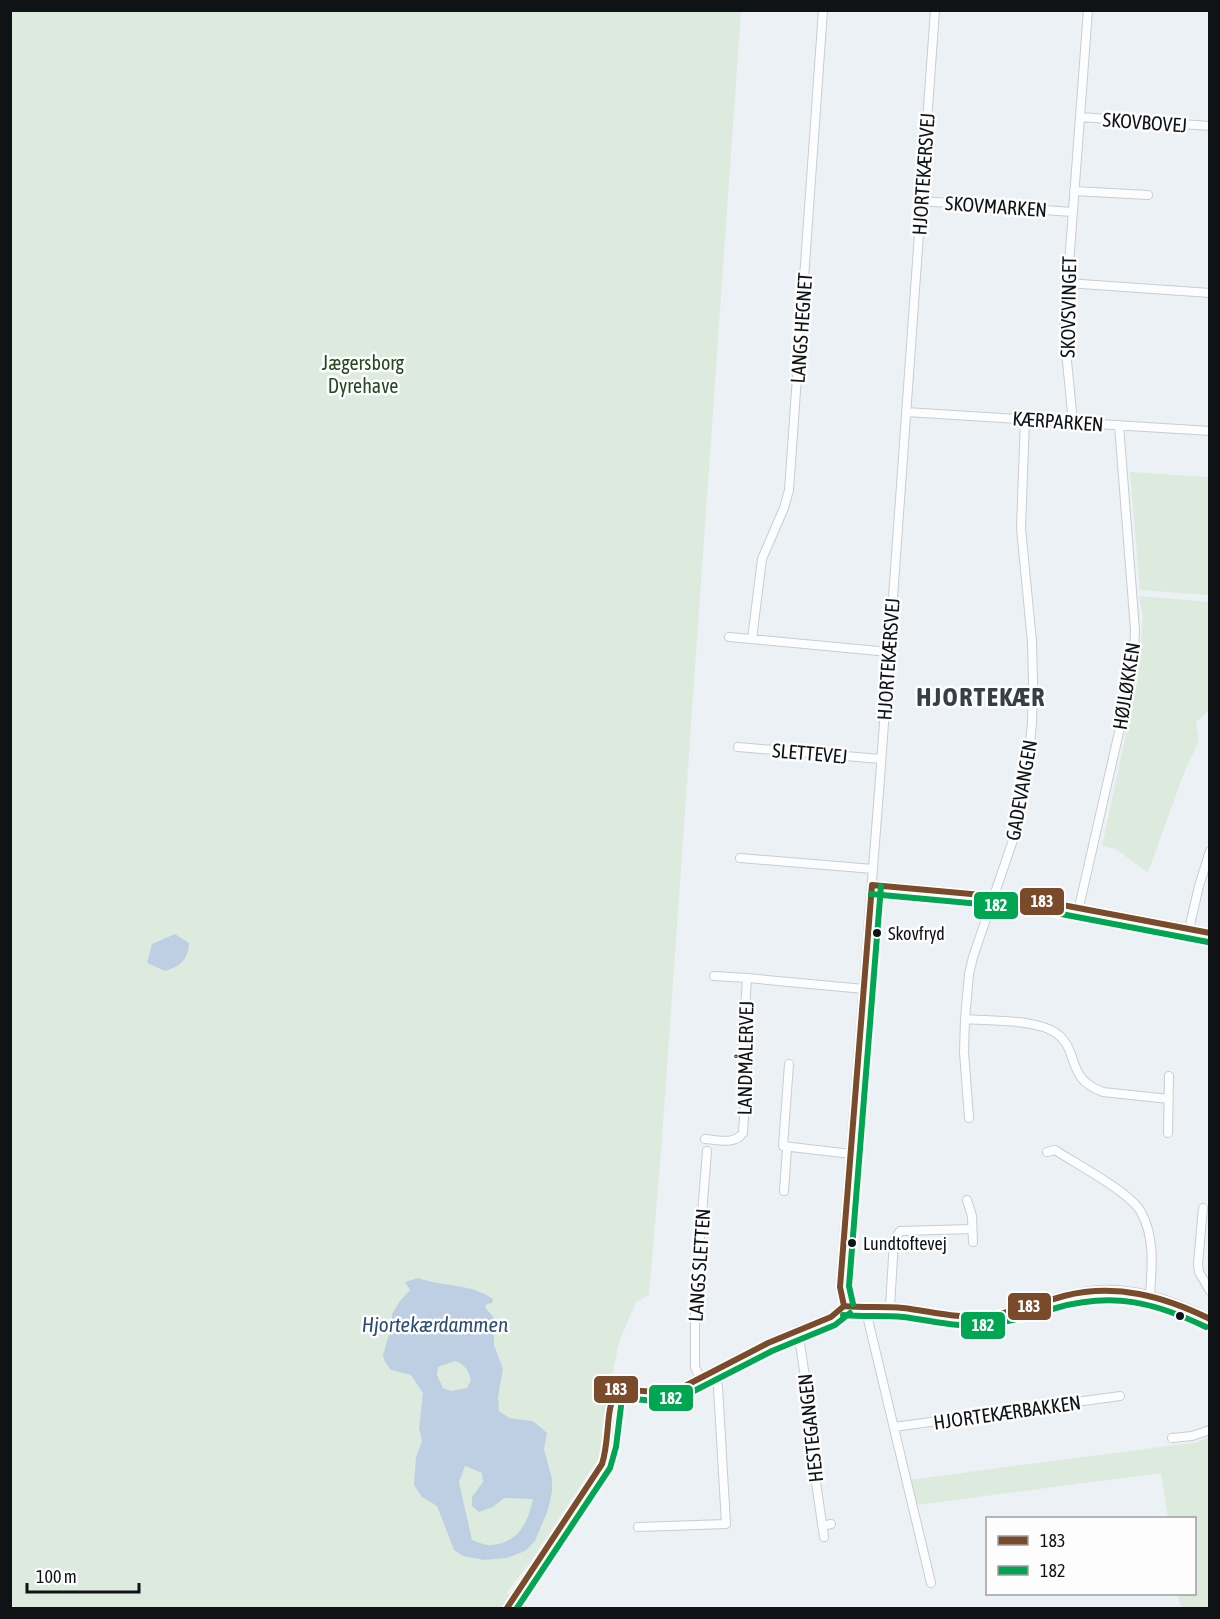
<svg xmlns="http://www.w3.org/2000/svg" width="1220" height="1619" viewBox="0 0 1220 1619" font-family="'Asap Condensed',sans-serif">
<rect width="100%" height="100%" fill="#ecf1f6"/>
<path fill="#ddebde" d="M11 11H741L662 1140 649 1295 636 1302 619 1342 606 1406 600 1456 529 1564 506 1593 530 1608H11Z
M1130 472 1209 477V595L1140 590Z
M1139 596 1210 602 1209 711 1196 722 1199 740 1182 778 1148 873 1116 849 1102 846 1138 677 1143 617Z
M1209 1436V1608H1184L1180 1605 1178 1594H1194V1518H1168L1161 1473 916 1505 908 1480 1198 1442Z"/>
<path fill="#becfe4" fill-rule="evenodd" d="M175 934 189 943C188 960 181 966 165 971L147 963 152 944Z
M418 1278C443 1287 470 1283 493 1299L492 1303 487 1304 485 1307 494 1318V1345L503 1369 498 1397 499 1411 509 1418 533 1421 547 1433 544 1449 552 1479V1492L548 1510 535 1541 525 1551 507 1558 484 1560 463 1556 454 1550 437 1506 422 1497 414 1485 416 1457 422 1441 419 1428 423 1393 411 1375 391 1370 385 1362 383 1355 392 1324V1314L400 1301 410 1290 405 1282ZM455 1361C465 1364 468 1370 471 1380L467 1388 451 1391 443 1388 437 1375 438 1367ZM465 1466 482 1473 483 1482 472 1497V1506L479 1512 493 1507 504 1498 533 1499C528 1522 519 1543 491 1545 486 1546 478 1542 472 1540L459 1482Z"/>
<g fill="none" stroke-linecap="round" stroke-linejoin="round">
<defs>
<path id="minor" d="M1080 117 1210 126
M1074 191 1148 195
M921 201 1072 212
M1067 283 1210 293
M906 412 1210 431
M1073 422 1064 331 1088 10
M729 637 889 652
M752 639 762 559 784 508 789 490 823 10
M738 747 881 759
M740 858 873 869
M872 885 1036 900 1210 933
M1079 907 1130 684 1134 651 1135 630 1119 425
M1189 929 1199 886 1210 851
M714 976 747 978
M965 1019C990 1021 1036 1019 1056 1033 1081 1051 1064 1078 1103 1092L1169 1099
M789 1064 783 1146 851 1154
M969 1118 964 1052 965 1019 969 974 973 957 1012 843 1021 809 1027 773 1032 724 1033 681 1032 642 1021 528 1025 419
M1168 1133 1169 1076
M705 1139C719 1140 734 1145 743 1133L747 1068 742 1058 747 978 864 989
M1047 1152 1055 1150C1076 1164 1130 1192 1141 1212 1155 1237 1152 1268 1150 1294
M784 1191 787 1148
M967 1200 972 1216 973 1242
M1203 1208 1198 1264 1199 1272 1210 1291
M844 1306 840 1287 880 779 935 10
M844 1306C863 1308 883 1306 903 1308 931 1311 956 1319 985 1316 1016 1312 1047 1299 1078 1293 1124 1283 1169 1298 1210 1319
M865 1307 931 1583
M890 1307 894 1240 900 1231 972 1229
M798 1330 811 1418V1449L824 1537
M700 1378 695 1367V1301L707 1151
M894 1427 1120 1396
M1172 1438 1192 1436 1210 1430
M822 1526 831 1524
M638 1527 726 1524 718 1387 714 1371
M507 1608 602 1464C612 1441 604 1409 616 1389L656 1392 683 1387 768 1343 831 1317 844 1306"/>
</defs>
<use href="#minor" stroke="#c9cdd0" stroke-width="10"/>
<use href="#minor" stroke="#fcfdfe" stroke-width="8"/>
<defs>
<path id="bus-1" d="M872 885 1036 900 1210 933
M844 1306 840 1287 872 885
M844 1306C864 1308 884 1306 903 1308 930 1311 957 1319 985 1316 1012 1313 1038 1303 1064 1296 1116 1283 1163 1296 1210 1319
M507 1608 602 1464C610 1439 605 1413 616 1389L656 1392 683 1387 768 1343 831 1317 844 1306"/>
<path id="bus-2" d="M871 894 1035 909 1208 942
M853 1304 849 1286 881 886
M843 1315C863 1317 883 1315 903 1317 930 1320 957 1328 985 1325 1009 1323 1033 1314 1056 1308 1113 1292 1154 1302 1206 1327
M517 1608 610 1468 616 1447 622 1398 656 1401 686 1395 772 1351 835 1325 850 1313"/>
</defs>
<use href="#bus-1" stroke="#fdfdfd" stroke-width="10"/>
<use href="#bus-2" stroke="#fdfdfd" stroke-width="10"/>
<use href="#bus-1" stroke="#7a4b2a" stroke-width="6"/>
<use href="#bus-2" stroke="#00a651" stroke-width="6"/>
</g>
<g fill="#0f1315" stroke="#fdfdfd" stroke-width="2">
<circle cx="877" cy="933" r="5"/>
<circle cx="852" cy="1243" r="5"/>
<circle cx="1180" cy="1316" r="5"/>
</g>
<g text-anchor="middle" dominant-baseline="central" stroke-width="5" stroke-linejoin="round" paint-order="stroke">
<g font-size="18" fill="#0f1315" stroke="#fdfdfd" text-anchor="start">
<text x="888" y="933">Skovfryd</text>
<text x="863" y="1243">Lundtoftevej</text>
</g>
<g font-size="20" fill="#0f1315" stroke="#fdfdfd">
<text transform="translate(1145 122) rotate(4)">SKOVBOVEJ</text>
<text transform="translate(923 174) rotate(-86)">HJORTEKÆRSVEJ</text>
<text transform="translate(996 206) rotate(4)">SKOVMARKEN</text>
<text transform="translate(1068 307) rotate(-89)">SKOVSVINGET</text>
<text transform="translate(801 328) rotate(-86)">LANGS HEGNET</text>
<text transform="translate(1058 421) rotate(4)">KÆRPARKEN</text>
<text transform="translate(888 659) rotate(-86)">HJORTEKÆRSVEJ</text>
<text transform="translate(1126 686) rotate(-81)">HØJLØKKEN</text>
<text transform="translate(810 753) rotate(5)">SLETTEVEJ</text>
<text transform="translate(1021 790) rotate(-80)">GADEVANGEN</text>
<text transform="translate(745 1058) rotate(-89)">LANDMÅLERVEJ</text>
<text transform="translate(699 1265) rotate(-86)">LANGS SLETTEN</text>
<text transform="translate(1007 1412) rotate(-8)">HJORTEKÆRBAKKEN</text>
<text transform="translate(810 1428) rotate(-96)">HESTEGANGEN</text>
</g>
<g font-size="20" fill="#264820" stroke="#fdfdfd">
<text x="363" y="362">Jægersborg<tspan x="363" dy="23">Dyrehave</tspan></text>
</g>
<g font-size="21" font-style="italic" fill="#2d4c73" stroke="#fdfdfd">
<text x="435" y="1324">Hjortekærdammen</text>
</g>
<g font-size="26" font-weight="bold" letter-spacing="1.5" fill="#373f46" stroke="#fdfdfd">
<text x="981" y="697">HJORTEKÆR</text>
</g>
</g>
<g stroke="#fdfdfd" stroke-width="2">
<rect x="1019" y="887" width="46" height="29" rx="6" fill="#7a4b2a"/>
<rect x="973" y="891" width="46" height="29" rx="6" fill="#00a651"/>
<rect x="1007" y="1292" width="45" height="29" rx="6" fill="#7a4b2a"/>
<rect x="960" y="1311" width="46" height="29" rx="6" fill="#00a651"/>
<rect x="593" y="1375" width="46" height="29" rx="6" fill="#7a4b2a"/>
<rect x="648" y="1384" width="46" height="28" rx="6" fill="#00a651"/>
</g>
<g font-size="16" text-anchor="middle" font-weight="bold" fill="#fff">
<text x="1042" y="907">183</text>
<text x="996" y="911">182</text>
<text x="1029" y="1312">183</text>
<text x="983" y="1331">182</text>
<text x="616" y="1395">183</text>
<text x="671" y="1404">182</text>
</g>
<rect width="1220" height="1619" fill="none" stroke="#0f1315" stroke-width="24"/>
<rect x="986" y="1517" width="210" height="78" fill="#fdfdfd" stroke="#9e9fa0" stroke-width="1.5"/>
<rect x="998" y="1536" width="30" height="9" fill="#7a4b2a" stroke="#9e9fa0" stroke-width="1.5"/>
<text x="1040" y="1547" font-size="18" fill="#0f1315">183</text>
<rect x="998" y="1566" width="30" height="9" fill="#00a651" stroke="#9e9fa0" stroke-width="1.5"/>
<text x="1040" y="1577" font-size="18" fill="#0f1315">182</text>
<path d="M27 1583v9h112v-9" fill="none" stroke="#0f1315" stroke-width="3"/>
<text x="36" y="1583" font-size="18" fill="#0f1315" stroke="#fdfdfd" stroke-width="4.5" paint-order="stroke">100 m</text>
</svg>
